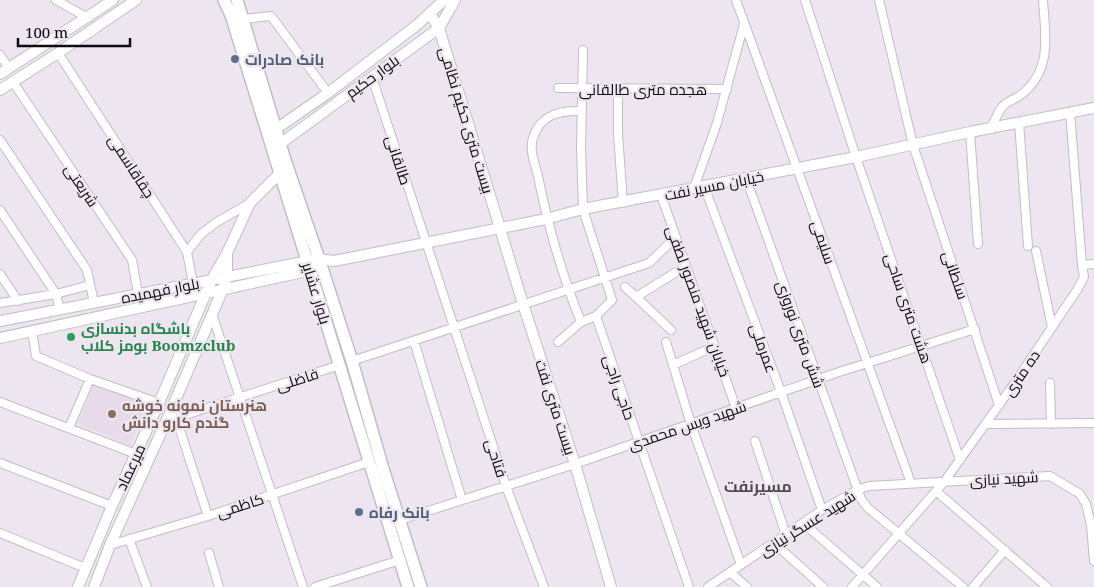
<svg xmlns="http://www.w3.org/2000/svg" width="1094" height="587" viewBox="0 0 1094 587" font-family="'Noto Serif',Cairo,serif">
<rect width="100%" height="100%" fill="#ede5ef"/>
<path fill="#e7daeb" d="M94 384 146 404 130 445 78 424Z"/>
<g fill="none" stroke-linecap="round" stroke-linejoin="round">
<defs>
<path id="minor" d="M56 0 88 18
M736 0 911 483
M805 0 856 157 960 460
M879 0 913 145 999 405
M243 19 271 16 328 93
M583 50 581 149 583 209 612 300 596 316
M58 53 187 252 193 283 192 296
M0 55 9 68
M372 77 506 486 544 587
M13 82 132 260 138 294
M558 88 727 89
M618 89V134L623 203
M581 111C559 110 540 115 533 138 529 151 535 163 538 176 548 226 562 275 581 322
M1070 112 1082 265
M1019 122 1028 246
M991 127C995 121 998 112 1002 107 1007 101 1016 99 1022 94 1053 69 1045 34 1043 0
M970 132 978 244
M0 140 87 270 94 303
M746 178 861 499 868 508 963 587
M704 186 781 392 822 510
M694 188 717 123 744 24
M661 195 736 408
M0 210 56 294 60 310
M1036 251 1052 327
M187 252 201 234 217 222 250 203
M0 274 18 301
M625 287 636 297 686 266
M636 297 671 330
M0 303 56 294 90 285
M212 314 303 587
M32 331 36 356 90 379
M414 341 462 500
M558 342 581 322 596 316 689 587
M666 342 691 424 741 565
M352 361 649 263 676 237
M673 365 715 346
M1050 383 1051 424
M0 402 136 454
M169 415 176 418 340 365
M176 418 208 516
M986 424 1094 423
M69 428 90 379 159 403
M755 441 786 535
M0 463 112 506
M936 491 1047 587
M400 520 575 464 839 372 975 329
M803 523 877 587
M0 533 85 568
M129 539 147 587
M774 543 823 587
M110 545 208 516 369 462
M209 553 219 587
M730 572 747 587
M315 587 400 560
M708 587 822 510 857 490 869 486 1050 476 1080 494 1086 504 1091 525 1094 561
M852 587 944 482 1016 381 1077 290 1084 277 1082 265 1094 264
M973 587 1005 550"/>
<path id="tertiary" d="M430 14 439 28 523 304 575 464 611 587
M0 74 113 0
M0 90 58 53 136 0
M276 129 328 93 417 25 444 0
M280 144 439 28 455 0
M0 321 319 259 334 261 546 219 583 209 856 157 970 132 1094 108
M0 338 317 269
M78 587 112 506 159 403 212 279 227 253 250 203 279 174
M94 587 110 545 169 415 223 289 227 276V254"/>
<path id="secondary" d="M224 0 231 15 408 587
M237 0 285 160 322 268 352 361 384 472 421 587"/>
</defs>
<use href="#minor" stroke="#c4bcc6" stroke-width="10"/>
<use href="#tertiary" stroke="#c4bcc6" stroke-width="12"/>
<use href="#secondary" stroke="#c4bcc6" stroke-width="14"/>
<use href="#minor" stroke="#fff" stroke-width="8"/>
<use href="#tertiary" stroke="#fff" stroke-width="10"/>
<use href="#secondary" stroke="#fff" stroke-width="11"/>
</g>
<g fill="#5c6f8a" stroke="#ede5ef" stroke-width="2">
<circle cx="235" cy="59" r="5"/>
<circle cx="359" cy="512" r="5"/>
</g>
<circle fill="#2e9e5b" stroke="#ede5ef" stroke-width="2" cx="71" cy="337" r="5"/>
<circle fill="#8d6e63" stroke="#ede5ef" stroke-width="2" cx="112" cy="414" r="5"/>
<g text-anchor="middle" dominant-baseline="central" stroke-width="4.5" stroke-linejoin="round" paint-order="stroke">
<g font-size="15" font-weight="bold" fill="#4e5e75" stroke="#ede5ef" text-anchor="start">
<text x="245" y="59">بانک صادرات</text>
<text x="369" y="512">بانک رفاه</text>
</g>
<g font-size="15" fill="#0e0c0f" stroke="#ede5ef">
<text transform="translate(372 76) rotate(-36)">بلوار حکیم</text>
<text x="643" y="89">هجده متری طالقانی</text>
<text transform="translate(467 120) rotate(73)">بیست متری حکیم نظامی</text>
<text transform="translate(399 160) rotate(72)">طالقانی</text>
<text transform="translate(132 166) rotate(57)">چقاقاسمی</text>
<text transform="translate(82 185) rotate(56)">شریعتی</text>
<text transform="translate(714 185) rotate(-11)">خیابان مسیر نفت</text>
<text transform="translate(824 242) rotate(71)">سلیمی</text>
<text transform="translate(956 275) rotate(71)">سلطانی</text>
<text transform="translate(160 290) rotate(-11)">بلوار فهمیده</text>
<text transform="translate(317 293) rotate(73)">بلوار عشایر</text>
<text transform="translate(699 301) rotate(70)">خیابان شهید منصور لطفی</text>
<text transform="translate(909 308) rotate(71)">هشت متری ساحی</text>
<text transform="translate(801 334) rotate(70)">شش متری نوروزی</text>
<text transform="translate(764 348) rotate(70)">عمرملی</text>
<text transform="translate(1021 373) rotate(-56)">ده متری</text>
<text transform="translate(297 379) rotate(-18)">فاضلی</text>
<text transform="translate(620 387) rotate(71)">حاجی راجی</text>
<text transform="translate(556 407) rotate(72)">بیست متری نفت</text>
<text transform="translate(687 425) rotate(-19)">شهید ویس محمدی</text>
<text transform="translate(497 458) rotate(72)">فتاحی</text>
<text transform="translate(130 467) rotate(-65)">میرعماد</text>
<text transform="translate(1004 478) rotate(-3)">شهید نیازی</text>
<text transform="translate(240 505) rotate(-18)">کاظمی</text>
<text transform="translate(807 523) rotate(-32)">شهید عسگر نیازی</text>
</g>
<g font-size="15" font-weight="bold" fill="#27864d" stroke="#ede5ef" text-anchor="start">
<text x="81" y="328">باشگاه بدنسازی<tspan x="81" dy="17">بومز کلاب Boomzclub</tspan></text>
</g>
<g font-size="15" font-weight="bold" fill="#785e54" stroke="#ede5ef" text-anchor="start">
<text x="122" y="405">هنرستان نمونه خوشه<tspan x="122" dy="17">گندم کارو دانش</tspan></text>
</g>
<g font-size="16" font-weight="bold" fill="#514a53" stroke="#ede5ef">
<text x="758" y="486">مسیرنفت</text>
</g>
</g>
<path d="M18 38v8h112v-8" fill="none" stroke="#0e0c0f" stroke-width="2.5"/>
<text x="25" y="38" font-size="15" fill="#0e0c0f" stroke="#ede5ef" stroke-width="4" paint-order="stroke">100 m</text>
</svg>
